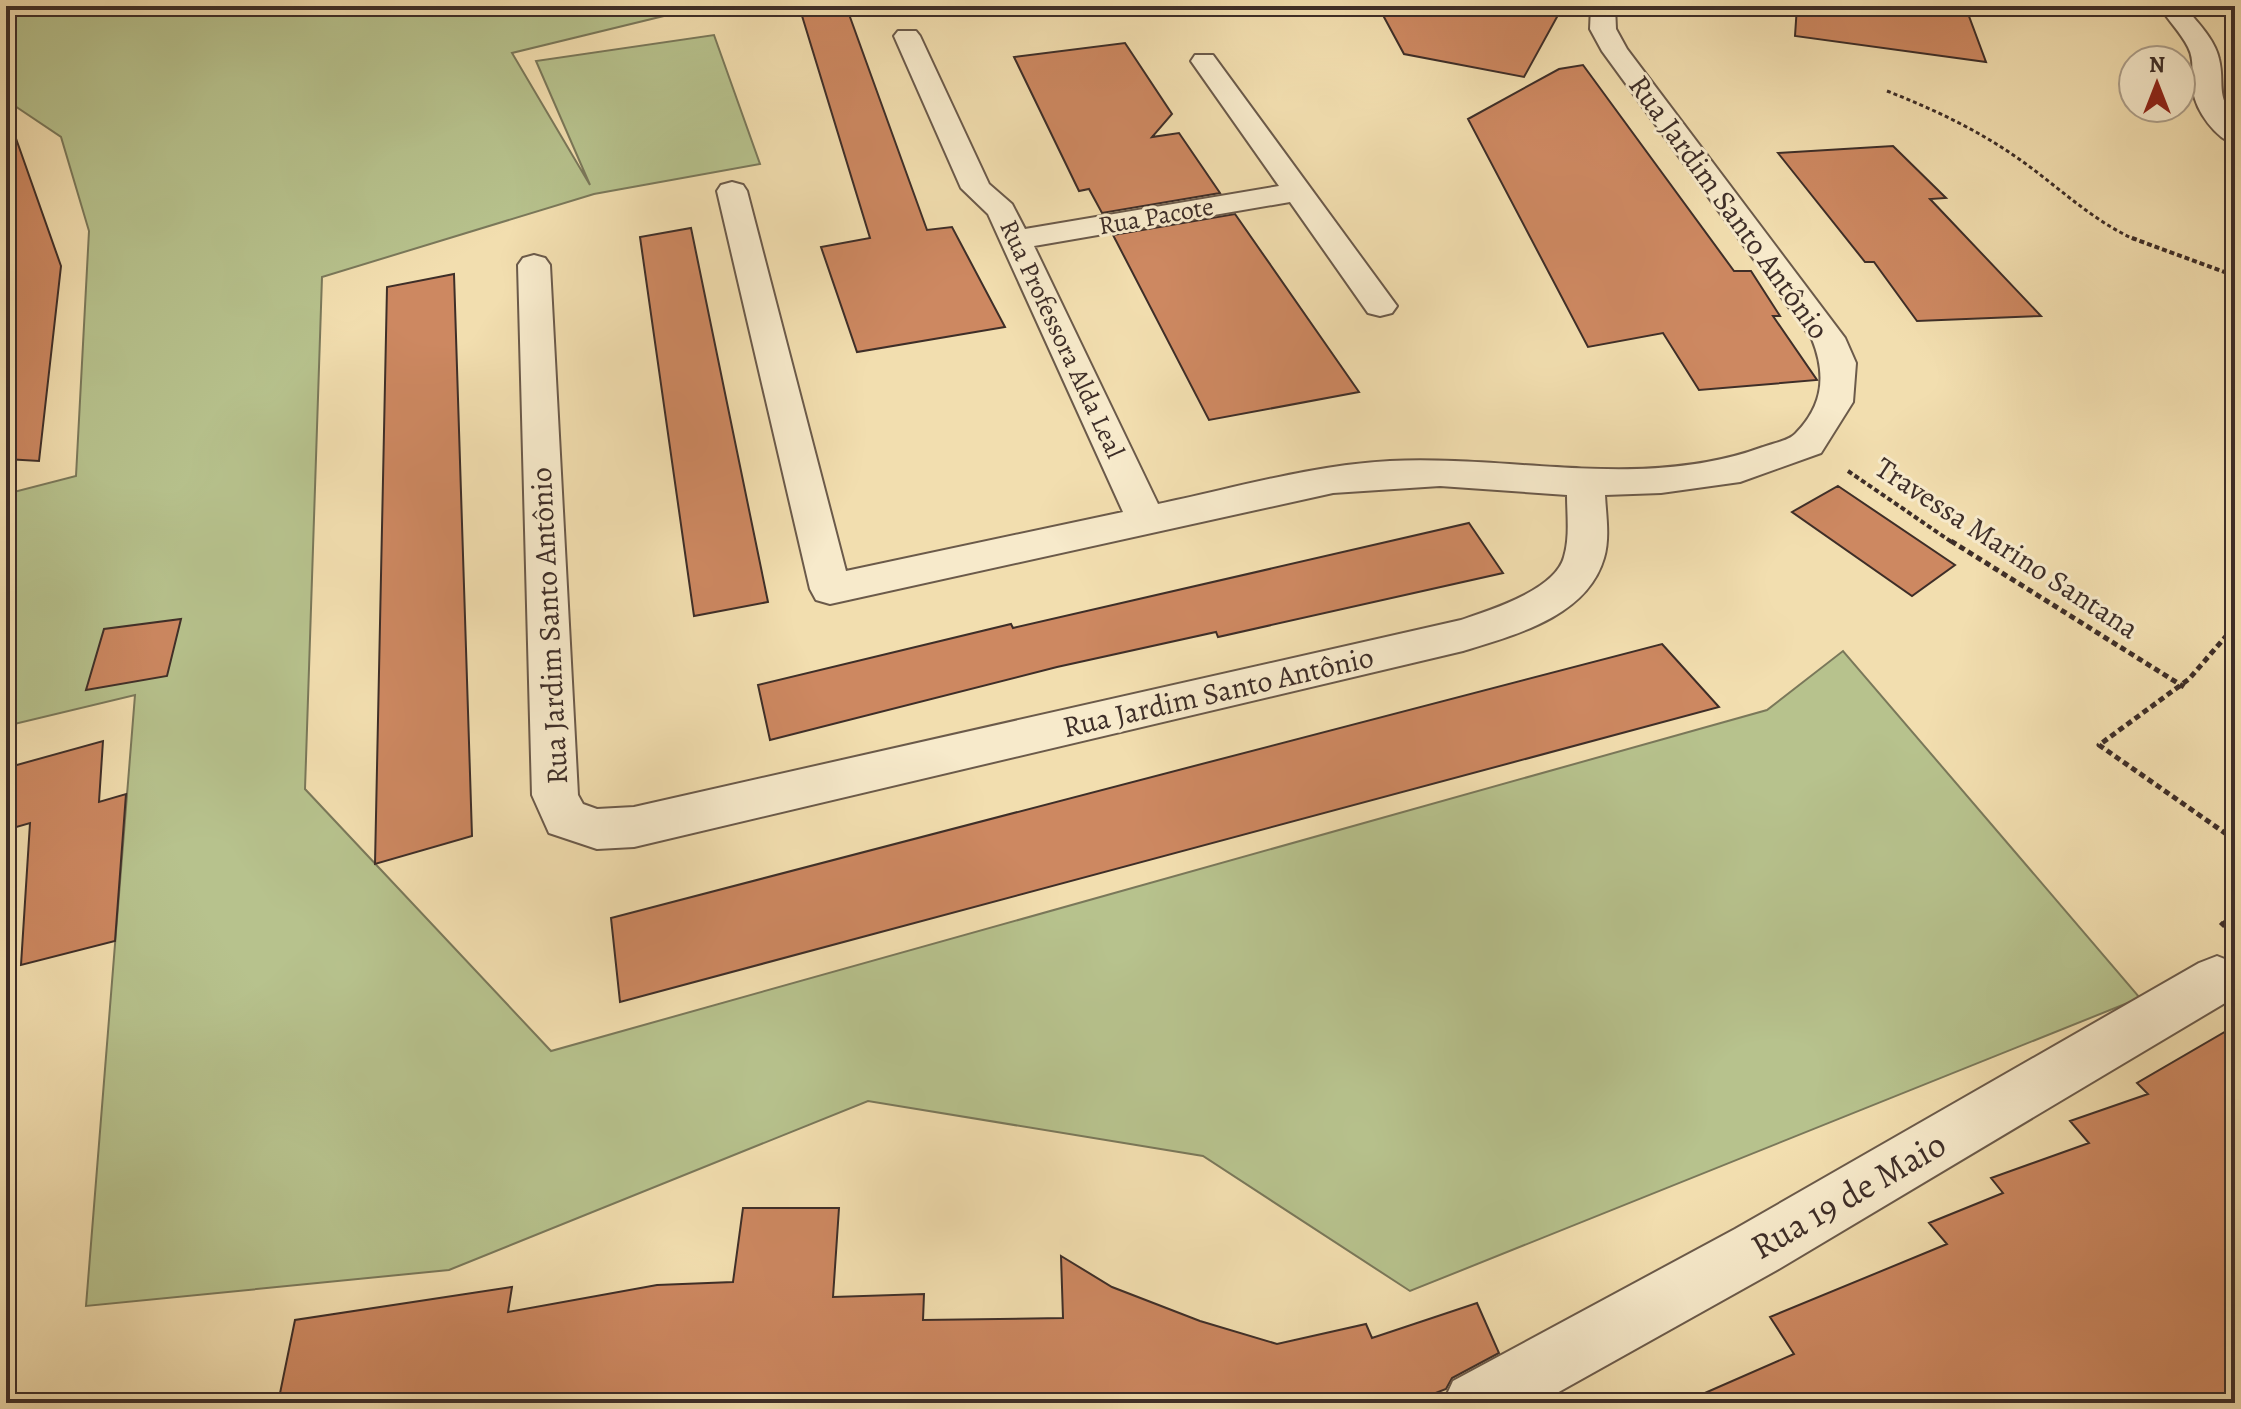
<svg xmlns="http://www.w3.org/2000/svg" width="2241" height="1409" viewBox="0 0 2241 1409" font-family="Alegreya,serif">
<rect width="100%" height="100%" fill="#f2deaf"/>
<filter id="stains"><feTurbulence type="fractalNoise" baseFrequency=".0025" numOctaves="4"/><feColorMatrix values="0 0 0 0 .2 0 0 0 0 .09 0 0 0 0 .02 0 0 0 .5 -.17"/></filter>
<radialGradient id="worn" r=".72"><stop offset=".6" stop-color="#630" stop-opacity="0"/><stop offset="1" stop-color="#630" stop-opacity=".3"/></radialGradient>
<path fill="#b7c28d" stroke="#7a785a" stroke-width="2" d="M6 6H705L512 53 590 185 536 61 714 35 760 164 594 194 322 277 305 789 551 1051 1767 710 1843 651 2140 998 1410 1291 1203 1156 868 1101 449 1270 86 1306 135 695 6 726V494L76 476 89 231 61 137 6 100Z"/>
<path fill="#cd8861" stroke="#3e2e28" stroke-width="2" d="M799 6H846L927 230 952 227 1005 327 857 352 821 247 870 238Z
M1378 6H1563L1524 77 1404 54Z
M1797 6H1927L1967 11 1986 62 1795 36Z
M1125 43 1172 114 1152 137 1179 133 1220 193 1102 213 1089 189 1079 191 1014 57Z
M1583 65 1734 271H1751L1780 316H1773L1817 380 1699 390 1663 333 1588 347 1468 119 1559 69Z
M13 130 61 266 39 461 6 459V131Z
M1893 146 1946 198 1930 199 2041 316 1917 321 1874 262H1865L1778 153Z
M1235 214 1359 392 1209 420 1113 235Z
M691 228 768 602 694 616 640 237Z
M454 274 472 836 375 864 387 287Z
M1838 486 1955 565 1912 596 1792 512Z
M1469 523 1503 573 1218 637 1216 632 1057 667 770 740 758 685 1011 624 1013 628Z
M181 619 167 676 86 690 104 629Z
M1662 644 1719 707 620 1002 611 918Z
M103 741 99 802 126 794 115 941 21 965 30 823 6 830V768Z
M2235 1026V1403H1682L1794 1354 1770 1317 1947 1244 1929 1223 2003 1193 1991 1178 2089 1143 2070 1121 2148 1094 2137 1083Z
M743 1208H839L833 1297 924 1294 923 1320 1063 1318 1061 1256 1112 1287 1200 1321 1277 1344 1366 1324 1372 1338 1477 1303 1499 1353 1452 1378 1446 1389 1410 1403H278L295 1320 512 1287 508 1312 657 1285 733 1282Z"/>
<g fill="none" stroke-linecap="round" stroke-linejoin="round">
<defs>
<path id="minor" d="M1591 6H1615L1616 29 1627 49 1845 338 1856 363 1853 402 1821 453 1740 482 1661 493 1605 495C1606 515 1610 538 1604 558 1587 617 1514 635 1463 651L634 847 597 849 549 833 532 795 518 265 523 258 534 255 545 258 550 265 578 795 583 804 597 809 634 807 1461 620C1491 610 1555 590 1564 557 1570 537 1567 515 1567 495L1440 486 1333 493 830 604 816 600 810 589 717 191 721 185 732 182 743 185 747 191 846 571 1123 512 988 214 961 188 894 36 898 31H916L920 36 989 184 1012 204 1025 229 1279 186 1191 61 1195 55H1213L1397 306 1392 313 1380 316 1368 313 1290 202 1034 246 1158 504C1235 488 1312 465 1390 461 1515 455 1643 491 1763 447 1773 443 1789 441 1796 433 1824 404 1826 374 1812 339L1602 51 1590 29Z
M2159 6H2184C2196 21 2215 39 2219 59 2225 84 2215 95 2235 118V144C2216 139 2196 111 2193 91 2190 76 2196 62 2188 47 2181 33 2168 20 2159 6Z
M2217 956 2235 963V997L1777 1270 1539 1403H1443L1453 1381 1735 1229 2199 963Z"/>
</defs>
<use href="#minor" stroke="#6b5a4a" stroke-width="4"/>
<path stroke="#3e2e28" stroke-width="3" stroke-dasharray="4 3" stroke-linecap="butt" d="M1887 91C1933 109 1978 130 2019 159 2059 187 2091 220 2136 240"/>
<path stroke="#3e2e28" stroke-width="4" stroke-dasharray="5 3" stroke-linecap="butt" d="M2132 238 2235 276
M1848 471 1953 543"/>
<path stroke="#3e2e28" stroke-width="5" stroke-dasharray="6 4" stroke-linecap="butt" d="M1951 541 2184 687
M2234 627 2189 679 2099 745 2235 840
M2222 925 2235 914"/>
<path stroke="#3e2e28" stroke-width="6" stroke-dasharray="8 5" stroke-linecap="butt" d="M2221 926 2224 923"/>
<use href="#minor" fill="#f7eacb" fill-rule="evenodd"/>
</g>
<g text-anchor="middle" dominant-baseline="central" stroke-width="6" stroke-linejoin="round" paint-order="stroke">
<g font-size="26" fill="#3e2e28" stroke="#f7eacb">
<text transform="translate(1156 216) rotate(-10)">Rua Pacote</text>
<text transform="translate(1062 339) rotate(65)">Rua Professora Alda Leal</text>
</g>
<g font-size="30" fill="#3e2e28" stroke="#f7eacb">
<text transform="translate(1729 207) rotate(54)">Rua Jardim Santo Antônio</text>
<text transform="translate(2007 548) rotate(33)">Travessa Marino Santana</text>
<text transform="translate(549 626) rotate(-93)">Rua Jardim Santo Antônio</text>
<text transform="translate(1218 692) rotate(-13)">Rua Jardim Santo Antônio</text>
</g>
<g font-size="36" fill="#3e2e28" stroke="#f7eacb">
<text transform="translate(1848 1195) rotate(-30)">Rua 19 de Maio</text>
</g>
</g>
<rect width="2241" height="1409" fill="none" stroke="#f2deaf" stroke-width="32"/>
<rect x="8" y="8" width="2225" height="1393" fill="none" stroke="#3e2e28" stroke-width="4"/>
<rect x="16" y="16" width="2209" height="1377" fill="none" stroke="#3e2e28" stroke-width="2"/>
<g transform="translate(2157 84)"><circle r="38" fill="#f7eacb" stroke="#ad9f8a" stroke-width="2"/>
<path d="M0-6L14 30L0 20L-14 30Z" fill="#8f2418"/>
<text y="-12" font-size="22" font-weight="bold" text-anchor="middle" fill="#3e2e28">N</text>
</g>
<rect width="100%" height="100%" filter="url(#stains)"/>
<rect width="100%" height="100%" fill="url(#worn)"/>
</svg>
